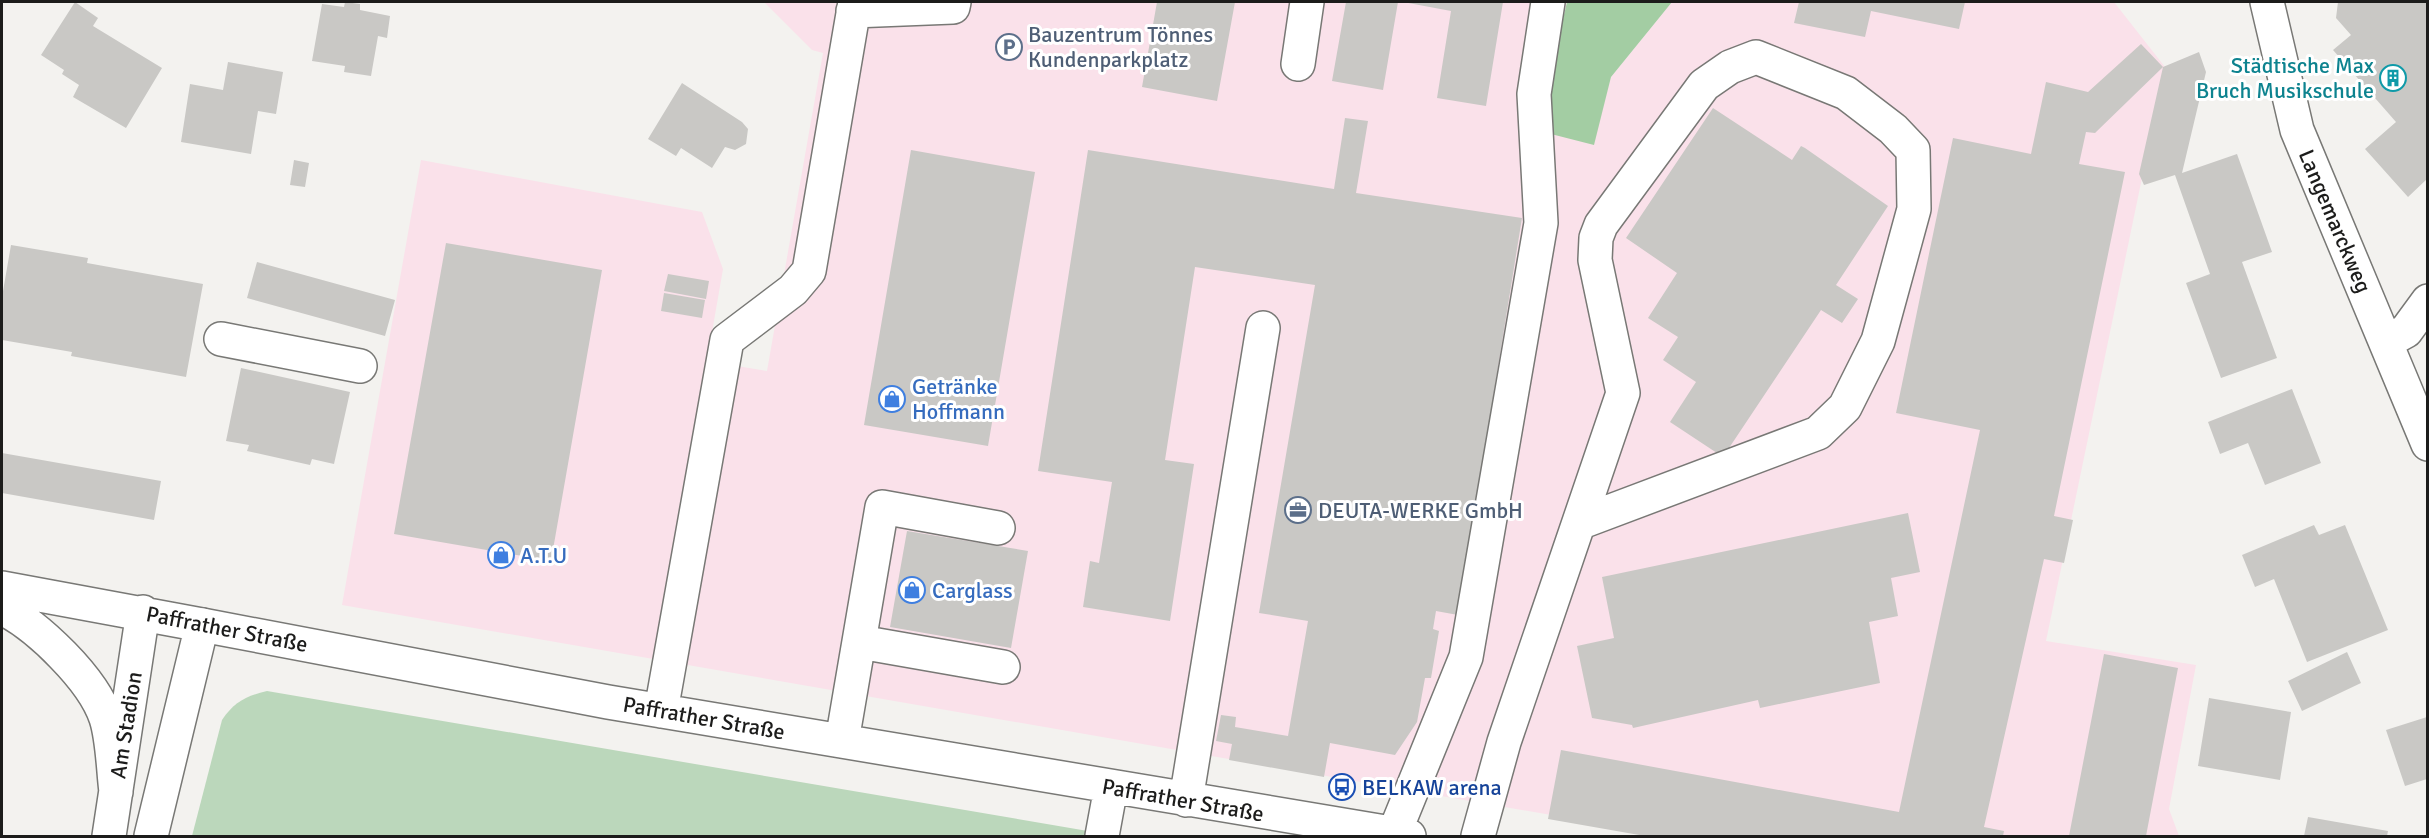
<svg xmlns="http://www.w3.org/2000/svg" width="2429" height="838" viewBox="0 0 2429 838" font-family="Signika,sans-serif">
<rect width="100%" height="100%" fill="#f3f2ef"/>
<path fill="#fae1ea" d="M764 2H1567L1546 92 1593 145 1611 77 1672 2H2114L2165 67 2046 641 2196 665 2169 809 2179 836H1672L342 605 421 160 702 212 723 269 707 361 767 371 823 53 812 50Z"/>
<path fill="#bbd7bb" d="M267 691 1117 836H192L222 720C234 702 246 696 267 691Z"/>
<path fill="#a3cda3" d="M1567 2H1672L1611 77 1594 145 1551 134 1546 92Z"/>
<path fill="#c9c8c5" d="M75 2 98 18 93 26 162 68 126 128 73 97 79 85 62 74 64 70 41 55Z
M345 2 360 4V10L390 16 387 38 378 36 371 76 344 72 345 66 312 61 322 4 344 7Z
M1157 2H1235L1217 101 1142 87Z
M1346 2H1398L1383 90 1332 81Z
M1403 2H1503L1486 106 1437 98 1451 11Z
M1799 2H1965L1959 29 1871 11 1865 37 1794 23Z
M2338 2H2427V179L2408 197 2365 149 2396 122 2333 50 2351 35 2336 18Z
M2141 44 2163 67 2095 133 2086 132 2079 164 2125 172 2054 516 2073 520 2064 563 2044 559 1984 827 2004 831 2003 836H1645L1548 819 1561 750 1899 812 1980 430 1896 413 1953 138 2031 154 2046 82 2088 92Z
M2199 52 2206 72 2182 173 2237 154 2272 252 2242 262 2277 358 2221 378 2186 283 2210 274 2175 175 2144 185 2139 174 2163 67Z
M228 62 283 72 276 114 258 111 251 154 181 142 190 84 223 90Z
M682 83 742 122 748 129 746 144 735 150 725 147 712 168 681 148 676 156 648 139Z
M1713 108 1792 160 1801 146 1805 148 1888 206 1836 285 1858 299 1842 323 1821 310 1723 457 1670 422 1696 382 1663 360 1678 337 1648 318 1677 273 1626 238Z
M1345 118 1368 121 1356 193 1522 218 1458 615 1436 611 1433 629 1439 631 1431 678H1425L1417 722 1395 755 1330 743 1324 777 1229 760 1232 744 1216 741 1221 715 1236 717 1235 727 1288 736 1308 621 1259 613 1315 285 1195 267 1165 460 1194 464 1170 621 1083 607 1090 561 1099 563 1112 482 1038 471 1088 150 1334 189Z
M911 150 1035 172 988 446 864 425Z
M294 160 309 163 305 187 290 185Z
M446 243 602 270 551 561 394 534Z
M11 245 88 258 87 263 203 284 186 377 71 356 72 352 2 340V297Z
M257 262 395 300 385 336 247 298Z
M668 274 709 281 706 299 664 291Z
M664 293 705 300 702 318 661 311Z
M241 368 350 392 334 464 312 459 310 465 247 451 249 445 226 441Z
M2292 389 2321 463 2265 485 2248 443 2220 454 2208 422Z
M2 453 161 481 154 520 2 493Z
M1908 513 1920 572 1891 578 1898 616 1869 622 1880 683 1760 708 1758 700 1633 728 1632 725 1592 718 1577 646 1614 638 1602 577Z
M2314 525 2319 535 2345 525 2388 630 2307 662 2274 579 2255 587 2242 555Z
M907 531 1028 551 1011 648 890 627Z
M2347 652 2361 683 2302 711 2288 681Z
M2104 654 2178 668 2146 836H2069Z
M2209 698 2291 712 2280 780 2198 766Z
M2427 717V779L2405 786 2386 730Z
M2308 817 2388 831 2387 836H2304Z"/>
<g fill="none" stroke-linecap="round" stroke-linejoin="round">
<defs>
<path id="minor" d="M2267 2 2297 130 2428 444
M853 11 953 7 954 2
M1298 64 1307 2
M221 339 360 366
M2386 342 2406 331 2428 301
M202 625 608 702 1409 836
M860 642 1003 667
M661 711 727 340 793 290 809 271 855 2
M842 741 882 507 998 528
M1186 800 1263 328
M1394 834 1466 657 1541 223 1534 94 1548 2
M1102 836 1111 787
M1478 836 1504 742 1623 393 1595 260 1596 238 1601 225 1704 85 1730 67 1756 57 1846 93 1893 129 1913 150 1914 209 1878 341 1845 407 1818 433 1579 523"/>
<path id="major" d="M2 588 202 625 151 836
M2 608C38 626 93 679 106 718 113 740 113 768 116 792
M109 836 143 612"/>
</defs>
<use href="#minor" stroke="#787875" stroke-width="36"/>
<use href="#major" stroke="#787875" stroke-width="36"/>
<use href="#minor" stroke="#fff" stroke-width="33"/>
<use href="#major" stroke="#fff" stroke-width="33"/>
</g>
<defs>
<symbol id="parking-ring" viewBox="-11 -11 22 22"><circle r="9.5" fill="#fff" stroke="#5c6f8a" stroke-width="1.5"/><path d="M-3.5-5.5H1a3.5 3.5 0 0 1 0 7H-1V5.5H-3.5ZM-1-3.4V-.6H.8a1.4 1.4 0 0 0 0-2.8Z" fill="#5c6f8a"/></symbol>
<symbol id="building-ring" viewBox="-11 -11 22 22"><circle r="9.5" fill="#fff" stroke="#0f9aa8" stroke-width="1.5"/><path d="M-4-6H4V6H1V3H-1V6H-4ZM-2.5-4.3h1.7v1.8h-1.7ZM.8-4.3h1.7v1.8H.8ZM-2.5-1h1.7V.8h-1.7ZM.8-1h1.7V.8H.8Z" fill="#0f9aa8"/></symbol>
<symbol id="shop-ring" viewBox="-11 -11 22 22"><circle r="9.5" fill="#fff" stroke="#3f7fe0" stroke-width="1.5"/><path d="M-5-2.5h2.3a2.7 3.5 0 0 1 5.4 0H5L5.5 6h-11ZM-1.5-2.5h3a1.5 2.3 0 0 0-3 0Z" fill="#3f7fe0"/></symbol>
<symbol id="office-ring" viewBox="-11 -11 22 22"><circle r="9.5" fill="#fff" stroke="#5c6f8a" stroke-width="1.5"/><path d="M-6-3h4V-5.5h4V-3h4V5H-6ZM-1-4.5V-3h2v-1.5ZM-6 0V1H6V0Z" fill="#5c6f8a"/></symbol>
<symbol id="bus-ring" viewBox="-11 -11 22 22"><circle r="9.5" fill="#fff" stroke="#1a4fb4" stroke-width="1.5"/><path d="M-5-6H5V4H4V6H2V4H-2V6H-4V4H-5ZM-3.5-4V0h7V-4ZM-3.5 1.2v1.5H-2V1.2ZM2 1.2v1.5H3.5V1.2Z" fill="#1a4fb4"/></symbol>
</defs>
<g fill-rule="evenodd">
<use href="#parking-ring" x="994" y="32" width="30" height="30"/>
<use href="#building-ring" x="2378" y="63" width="30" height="30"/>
<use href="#shop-ring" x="877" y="384" width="30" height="30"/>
<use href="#office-ring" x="1283" y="495" width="30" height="30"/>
<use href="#shop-ring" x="486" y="540" width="30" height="30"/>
<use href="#shop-ring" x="897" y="575" width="30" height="30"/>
<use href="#bus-ring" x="1327" y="772" width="30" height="30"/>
</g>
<g text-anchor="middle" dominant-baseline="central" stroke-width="6" stroke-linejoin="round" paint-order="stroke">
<g font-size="22" fill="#4e5e75" stroke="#fff" text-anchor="start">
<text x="1028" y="34">Bauzentrum Tönnes<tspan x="1028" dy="25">Kundenparkplatz</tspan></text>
<text x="1318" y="510">DEUTA-WERKE GmbH</text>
</g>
<g font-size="22" fill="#0d838f" stroke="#fff" text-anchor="end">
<text x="2374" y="65">Städtische Max<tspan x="2374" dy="25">Bruch Musikschule</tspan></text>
</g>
<g font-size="22" fill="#1c1c1b" stroke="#fff">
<text transform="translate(2335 221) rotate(67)">Langemarckweg</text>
<text transform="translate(227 629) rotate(11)">Paffrather Straße</text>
<text transform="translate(704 718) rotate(10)">Paffrather Straße</text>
<text transform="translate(126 725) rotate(-81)">Am Stadion</text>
<text transform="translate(1183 800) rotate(10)">Paffrather Straße</text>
</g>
<g font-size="22" fill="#366cbe" stroke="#fff" text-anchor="start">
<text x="912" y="386">Getränke<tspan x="912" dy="25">Hoffmann</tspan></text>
<text x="520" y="555">A.T.U</text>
<text x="932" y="590">Carglass</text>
</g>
<g font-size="22" fill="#164399" stroke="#fff" text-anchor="start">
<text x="1362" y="787">BELKAW arena</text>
</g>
</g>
<rect width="2429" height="838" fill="none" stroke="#1c1c1b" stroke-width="6"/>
</svg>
